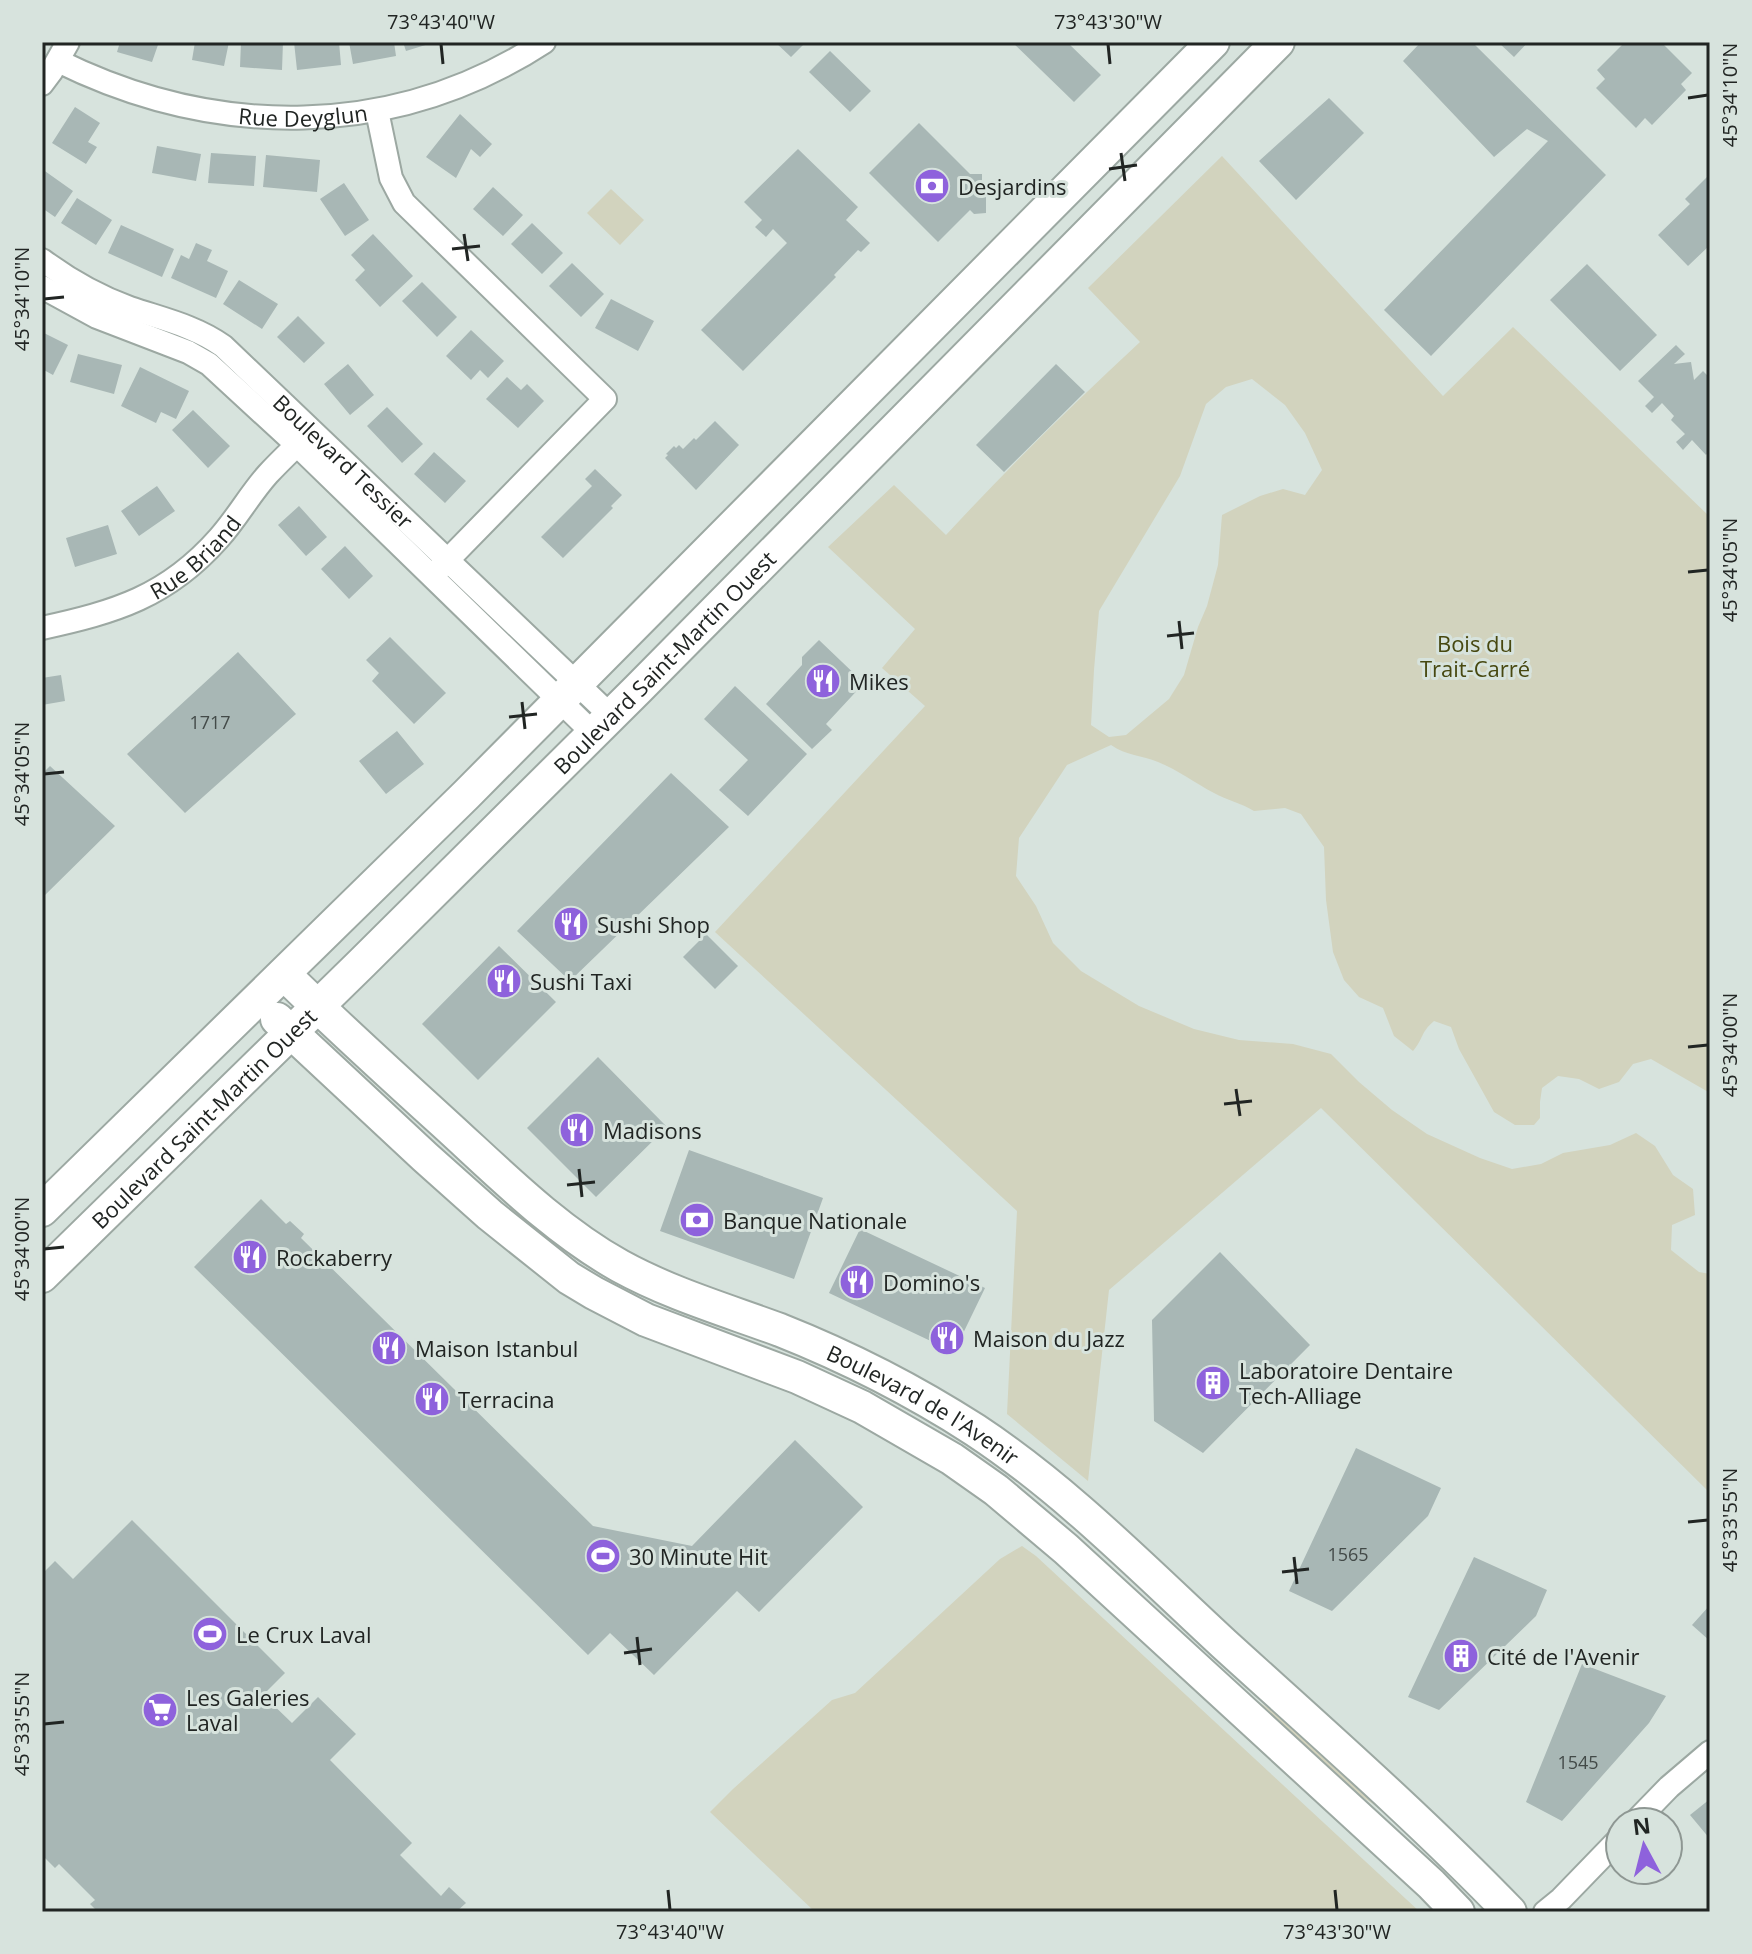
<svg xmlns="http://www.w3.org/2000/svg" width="1752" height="1954" viewBox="0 0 1752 1954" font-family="'Open Sans',sans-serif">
<rect width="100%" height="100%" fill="#d7e3dd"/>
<path fill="#d2d3be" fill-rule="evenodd" d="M1222 156 1443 396 1513 327 1710 517V1093L1651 1059 1633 1064 1619 1082 1599 1089 1579 1079 1558 1076 1542 1088 1540 1102V1118L1534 1125H1515L1494 1112 1459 1049 1451 1027 1434 1021C1420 1033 1424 1038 1413 1051L1394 1036 1383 1008 1359 997 1344 980 1333 952 1326 900 1324 847 1301 814 1285 808 1254 811C1241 803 1227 800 1214 793 1195 783 1178 770 1158 762 1142 755 1126 756 1111 745L1067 765 1019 838 1016 876 1036 906 1053 943 1081 971 1139 1006 1194 1029 1239 1040 1293 1044 1331 1054 1359 1082 1392 1110 1427 1134 1480 1158 1512 1169 1541 1164 1563 1153 1610 1145 1636 1133 1655 1146 1673 1175 1693 1189 1695 1215 1672 1225 1671 1250 1699 1272 1710 1274V1493L1321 1108 1109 1290 1088 1481 1007 1414 1017 1211 715 932 925 706 882 668 915 629 828 547 894 485 946 535C1008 468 1073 404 1140 342L1088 288ZM1252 379 1285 405 1305 433 1322 470 1305 495 1283 489 1260 496 1222 515 1218 565 1207 606 1198 627 1184 675 1169 699 1126 735 1109 737 1091 725 1094 670 1099 611 1180 476 1206 404 1226 387Z
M611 189 644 220 620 245 587 213Z
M1022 1546 1036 1556 1420 1912H815L710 1812 733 1789 832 1700 855 1693 1000 1559Z
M1247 1694 1290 1723 1397 1819 1395 1822 1373 1804 1346 1786Z"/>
<path fill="#a8b7b5" d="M120 42H159L152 62 117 52Z
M195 42H229L224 66 192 60Z
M241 42H283L282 70 240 67Z
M294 42H339L341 65 297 70Z
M349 42H394L396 56 353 64Z
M403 42H432V43L406 51Z
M775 42H806L791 57Z
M1012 42H1067L1101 75 1074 102Z
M1421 42H1472L1606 175 1431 356 1384 310 1548 141 1527 129 1494 157 1403 61Z
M1498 42H1528L1514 57Z
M1625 42H1661L1692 73 1681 84 1686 90 1652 125 1645 118 1636 128 1596 88 1605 79 1597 70Z
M830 51 871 91 850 112 809 72Z
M1329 98 1364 133 1296 200 1259 161Z
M75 107 100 123 88 142 97 147 86 164 52 143Z
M460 114 492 144 480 157 471 149 456 178 426 157Z
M919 123 970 174H982V184L986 188V213L974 214 970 210 938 242 869 173Z
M157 146 201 154 196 181 152 173Z
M798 149 858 207 846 220 870 243 861 252 858 250 834 275 836 277 743 371 701 330 787 243 773 229 766 237 755 227 762 220 744 202Z
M211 153 256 156 254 186 208 183Z
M266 155 320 160 317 192 263 187Z
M42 169 73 191 55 217 42 208Z
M1710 174V245L1688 266 1658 235 1690 204 1685 199Z
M344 183 369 220 345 236 320 199Z
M493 187 523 215 503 236 473 209Z
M77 198 112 220 96 245 61 223Z
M532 223 563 253 542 274 511 244Z
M121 225 174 249 162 277 108 253Z
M373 234 413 276 380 307 355 280 365 270 351 255Z
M196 243 212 250 207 261 228 271 216 298 171 278 181 255 189 259Z
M572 263 604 294 581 317 549 286Z
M1587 264 1657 335 1620 371 1550 300Z
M239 280 278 304 262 329 223 304Z
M422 282 457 317 437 337 402 301Z
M611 299 654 321 638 351 595 328Z
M298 316 325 343 304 363 277 337Z
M471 330 504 361 488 378 480 370 471 380 446 356Z
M42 332 68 345 53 375 42 369Z
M1676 345 1685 354 1674 364 1691 362 1694 380 1703 371 1710 378V450L1706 455 1692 440 1683 450 1676 442 1685 434 1671 420 1674 416 1662 403 1652 413 1645 406 1654 397 1638 381Z
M78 354 122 365 114 394 70 382Z
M348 364 374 395 350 415 324 384Z
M1056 364 1085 392 1004 472 976 445Z
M140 367 189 391 176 419 161 412 156 423 121 406Z
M507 377 521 390 527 384 544 401 518 428 486 399Z
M387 407 423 444 402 463 367 426Z
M193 410 230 446 208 468 172 430Z
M715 421 739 445 696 490 665 458 668 455 666 454 674 446 676 448 679 445 683 449 694 438 696 440Z
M434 452 466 481 445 503 414 474Z
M595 469 622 495 611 506 613 508 563 558 541 537 592 486 585 479Z
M157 486 175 511 139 536 121 511Z
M299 506 327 537 306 556 278 525Z
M108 525 117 554 75 567 66 538Z
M345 546 373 576 349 599 321 569Z
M390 637 446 693 414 724 372 681 379 673 366 660Z
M819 640 864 683 826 724 832 730 812 749 766 704 802 665V657Z
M238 652 296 714 185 813 127 754Z
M61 675 65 701 42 705V678Z
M735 686 807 754 748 816 719 790 748 760 704 719Z
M397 731 424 764 386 794 359 761Z
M50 766 115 826 42 898V774Z
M671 773 729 827 570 981 517 931Z
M706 934 738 966 715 989 683 957Z
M499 946 556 1002 478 1080 422 1024Z
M598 1057 667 1127 596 1197 527 1128Z
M689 1150 823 1198 794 1279 660 1231Z
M261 1199 286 1224 290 1221 304 1234 301 1238 593 1526 692 1546 795 1440 863 1507 759 1612 737 1591 654 1675 610 1633 588 1655 194 1267Z
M860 1229 985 1288 954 1352 829 1293Z
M1220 1252 1310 1345 1203 1453 1154 1421 1152 1320Z
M1356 1448 1441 1488 1428 1516 1332 1611 1289 1591Z
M132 1520 285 1673 263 1695 292 1723 318 1697 356 1734 330 1760 412 1843 400 1855 441 1896 449 1887 466 1903 456 1912H98L90 1904 95 1900 59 1864 55 1868 42 1855V1574L55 1561 73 1579Z
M1474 1557 1547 1590 1536 1616 1439 1710 1408 1697Z
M1710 1605V1641L1692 1625Z
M1582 1664 1666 1696 1649 1723 1562 1821 1526 1802Z
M1710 1799V1839L1690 1815Z"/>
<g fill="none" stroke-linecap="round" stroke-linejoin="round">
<defs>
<g id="street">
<path id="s1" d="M58 61C216 139 394 140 544 42"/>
<path d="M42 84 51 72 68 42"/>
<path d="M377 111 391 178 404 203 605 399 438 570"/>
<path id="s2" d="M42 260C69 280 99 297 130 308 162 319 195 326 223 346L611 716"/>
<path d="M42 287 97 317 188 352 209 364 297 445 593 733"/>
<path id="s3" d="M42 628C115 612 167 597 219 538 237 518 250 494 268 474 280 461 294 448 307 435"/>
<path d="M1635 1822 1669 1787 1710 1752"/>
<path d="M1545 1912 1561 1899 1620 1838"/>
</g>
<g id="secondary">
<path id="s4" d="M284 974C336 1025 390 1074 444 1123 500 1174 554 1229 620 1266 671 1294 726 1310 780 1330 848 1357 913 1390 975 1430 1066 1490 1144 1570 1224 1644 1321 1732 1419 1818 1510 1912"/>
<path d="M277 1019 425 1157 490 1215 569 1278 594 1293 646 1320 797 1377 862 1407 952 1459 996 1490 1066 1549 1431 1884 1458 1912"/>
<path d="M42 1210 466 795 1213 42"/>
<path id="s5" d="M42 1276 362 963 638 689 1278 42"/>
</g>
</defs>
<use href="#street" stroke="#9ca8a2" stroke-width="26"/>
<use href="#secondary" stroke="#9ca8a2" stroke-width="36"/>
<use href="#street" stroke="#fff" stroke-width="22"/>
<use href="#secondary" stroke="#fff" stroke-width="32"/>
</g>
<path fill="none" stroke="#212523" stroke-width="3" d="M441 44 443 64M1108 44 1110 64M1688 98 1708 95M1121 153 1125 181M1109 169 1137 165M464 234 468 261M452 249 480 246M44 299 64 297M1688 572 1708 570M1179 621 1182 649M1167 636 1194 633M522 702 525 729M509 717 537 714M44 774 64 772M1688 1047 1708 1045M1236 1089 1240 1116M1224 1104 1252 1101M579 1169 582 1197M567 1185 595 1182M44 1249 64 1247M1688 1522 1708 1520M1294 1557 1297 1584M1282 1572 1309 1569M637 1637 640 1665M624 1653 652 1649M44 1724 64 1722M668 1890 670 1910M1335 1890 1337 1910"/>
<defs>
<symbol id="bank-disc" viewBox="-11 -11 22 22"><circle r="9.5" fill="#8e62dc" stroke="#d7e3dd"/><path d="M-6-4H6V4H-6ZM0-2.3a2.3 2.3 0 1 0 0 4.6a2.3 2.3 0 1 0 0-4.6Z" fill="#fff"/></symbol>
<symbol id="restaurant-disc" viewBox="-11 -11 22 22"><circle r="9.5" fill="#8e62dc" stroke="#d7e3dd"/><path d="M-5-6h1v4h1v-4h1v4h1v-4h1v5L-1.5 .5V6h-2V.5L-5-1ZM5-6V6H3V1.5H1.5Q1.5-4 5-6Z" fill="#fff"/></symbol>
<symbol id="building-disc" viewBox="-11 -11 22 22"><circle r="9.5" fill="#8e62dc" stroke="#d7e3dd"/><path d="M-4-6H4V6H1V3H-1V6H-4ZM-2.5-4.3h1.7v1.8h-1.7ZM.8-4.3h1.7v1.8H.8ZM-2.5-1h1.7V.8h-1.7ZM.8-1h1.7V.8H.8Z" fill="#fff"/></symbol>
<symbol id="stadium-disc" viewBox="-11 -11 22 22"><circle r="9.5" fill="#8e62dc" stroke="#d7e3dd"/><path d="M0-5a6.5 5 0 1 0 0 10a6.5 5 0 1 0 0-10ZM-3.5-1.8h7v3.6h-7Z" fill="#fff"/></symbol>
<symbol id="supermarket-disc" viewBox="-11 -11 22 22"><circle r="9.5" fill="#8e62dc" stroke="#d7e3dd"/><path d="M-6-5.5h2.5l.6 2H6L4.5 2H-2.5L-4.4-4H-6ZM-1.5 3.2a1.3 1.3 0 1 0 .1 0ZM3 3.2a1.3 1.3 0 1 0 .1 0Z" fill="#fff"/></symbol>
</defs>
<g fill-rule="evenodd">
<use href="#bank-disc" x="912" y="166" width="40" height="40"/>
<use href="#restaurant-disc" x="803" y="661" width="40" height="40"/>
<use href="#restaurant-disc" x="551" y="904" width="40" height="40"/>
<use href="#restaurant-disc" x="484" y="961" width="40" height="40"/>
<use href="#restaurant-disc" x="557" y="1110" width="40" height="40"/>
<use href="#bank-disc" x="677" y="1200" width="40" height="40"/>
<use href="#restaurant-disc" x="230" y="1237" width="40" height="40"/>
<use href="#restaurant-disc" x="837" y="1262" width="40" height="40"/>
<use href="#restaurant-disc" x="927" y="1318" width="40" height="40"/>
<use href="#restaurant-disc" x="369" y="1328" width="40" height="40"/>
<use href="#building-disc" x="1193" y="1363" width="40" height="40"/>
<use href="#restaurant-disc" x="412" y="1379" width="40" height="40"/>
<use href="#stadium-disc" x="583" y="1536" width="40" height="40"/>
<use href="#stadium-disc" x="190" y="1614" width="40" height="40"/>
<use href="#building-disc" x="1441" y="1636" width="40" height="40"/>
<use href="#supermarket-disc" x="140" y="1690" width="40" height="40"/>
</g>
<g text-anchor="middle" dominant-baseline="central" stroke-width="6" stroke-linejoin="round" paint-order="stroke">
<g font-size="18" fill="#434a48">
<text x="210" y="722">1717</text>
<text x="1348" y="1554">1565</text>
<text x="1578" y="1762">1545</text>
</g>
<g font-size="22" fill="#212523" stroke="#d7e3dd">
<text stroke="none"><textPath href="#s1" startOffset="254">Rue Deyglun</textPath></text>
<text stroke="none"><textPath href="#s2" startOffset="368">Boulevard Tessier</textPath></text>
<text stroke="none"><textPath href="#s3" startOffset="172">Rue Briand</textPath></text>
<text stroke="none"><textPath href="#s5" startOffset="874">Boulevard Saint-Martin Ouest</textPath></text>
<text stroke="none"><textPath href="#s5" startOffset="226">Boulevard Saint-Martin Ouest</textPath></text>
<text stroke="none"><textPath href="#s4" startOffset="780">Boulevard de l'Avenir</textPath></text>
</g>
<g font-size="22" fill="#212523" stroke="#d7e3dd" text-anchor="start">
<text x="958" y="186">Desjardins</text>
<text x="849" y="681">Mikes</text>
<text x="597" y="924">Sushi Shop</text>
<text x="530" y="981">Sushi Taxi</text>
<text x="603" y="1130">Madisons</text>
<text x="723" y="1220">Banque Nationale</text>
<text x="276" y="1257">Rockaberry</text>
<text x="883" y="1282">Domino's</text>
<text x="973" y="1338">Maison du Jazz</text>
<text x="415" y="1348">Maison Istanbul</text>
<text x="1239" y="1370">Laboratoire Dentaire<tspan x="1239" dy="25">Tech-Alliage</tspan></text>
<text x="458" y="1399">Terracina</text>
<text x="629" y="1556">30 Minute Hit</text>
<text x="236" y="1634">Le Crux Laval</text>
<text x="1487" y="1656">Cité de l'Avenir</text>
<text x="186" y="1697">Les Galeries<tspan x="186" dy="25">Laval</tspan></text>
</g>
<g font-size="22" fill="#474810" stroke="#d7e3dd">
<text x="1475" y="643">Bois du<tspan x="1475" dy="25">Trait-Carré</tspan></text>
</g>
</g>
<rect width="1752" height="1954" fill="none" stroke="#d7e3dd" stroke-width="88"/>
<g transform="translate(1644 1846) rotate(353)"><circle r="38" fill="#d7e3dd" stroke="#8e9793" stroke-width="2"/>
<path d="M0-6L14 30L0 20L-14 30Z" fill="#8e62dc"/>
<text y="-12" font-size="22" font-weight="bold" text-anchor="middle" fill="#212523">N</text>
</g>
<rect x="44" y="44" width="1664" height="1866" fill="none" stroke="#212523" stroke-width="3"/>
<g font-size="20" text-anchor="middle" fill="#212523">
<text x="441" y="29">73°43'40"W</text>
<text x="1108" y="29">73°43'30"W</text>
<text transform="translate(1730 95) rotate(-90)" y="7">45°34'10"N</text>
<text transform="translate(22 299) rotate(-90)" y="7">45°34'10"N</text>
<text transform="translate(1730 570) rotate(-90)" y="7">45°34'05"N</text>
<text transform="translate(22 774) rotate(-90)" y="7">45°34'05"N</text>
<text transform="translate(1730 1045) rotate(-90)" y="7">45°34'00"N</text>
<text transform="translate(22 1249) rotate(-90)" y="7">45°34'00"N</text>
<text transform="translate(1730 1520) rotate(-90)" y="7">45°33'55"N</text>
<text transform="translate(22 1724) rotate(-90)" y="7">45°33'55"N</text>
<text x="670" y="1939">73°43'40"W</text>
<text x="1337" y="1939">73°43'30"W</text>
</g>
</svg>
